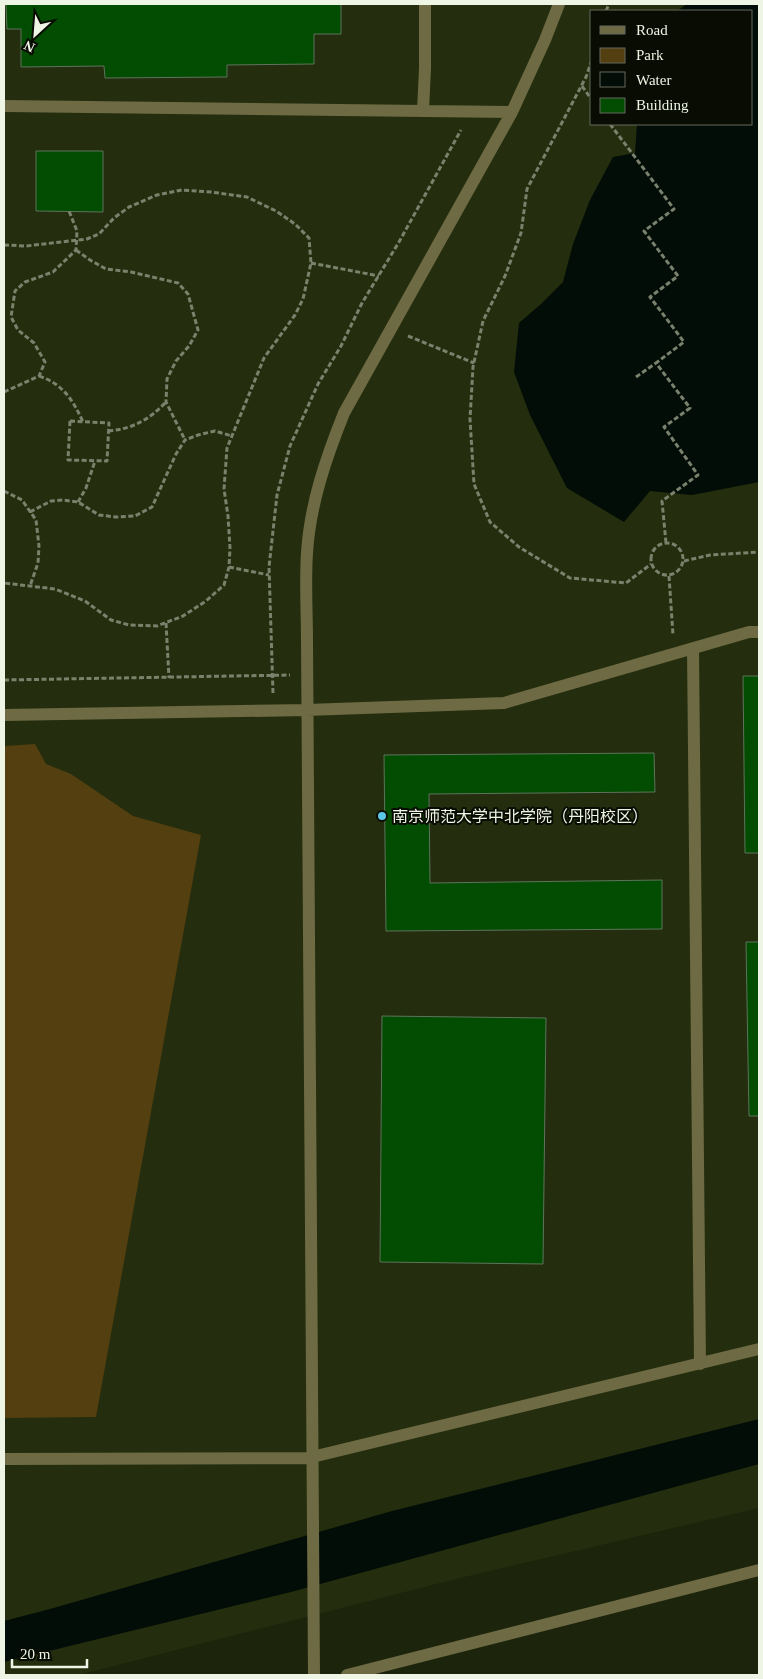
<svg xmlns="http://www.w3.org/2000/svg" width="763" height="1679" viewBox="0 0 763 1679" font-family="'Times New Roman','Noto Sans SC',serif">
<rect width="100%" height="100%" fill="#1c240b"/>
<path fill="#242d0d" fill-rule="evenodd" d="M4 4H759V1508L456 1579 78 1675H4ZM592 11H752V124H592Z"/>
<path fill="#543f10" d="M35 744 46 764 71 774 133 816 201 835 96 1417 4 1418V746Z"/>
<path fill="#020d07" d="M687 4H759V482L692 495 650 491 624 522 567 488 530 415 514 372 519 323 541 304 563 282 573 244 590 200 613 157 635 153 637 124H752V11H677Z
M759 1419V1464L291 1592 4 1662V1621L50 1609 392 1511Z"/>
<path fill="#034d02" stroke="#5e735c" d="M6 4H341V34H314V64L227 65V77L105 78 104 66 21 67V29H7Z
M36 151H103V212L36 211Z
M743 676H759V853H745Z
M654 753 655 792 429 794 430 883 662 880V929L386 931 384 755Z
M746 942H759V1116H749Z
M382 1016 546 1018 543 1264 380 1262Z"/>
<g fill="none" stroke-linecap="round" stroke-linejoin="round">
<path stroke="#7a816c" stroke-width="3" stroke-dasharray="5 2.5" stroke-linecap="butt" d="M606 11 609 4
M592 60 586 77 527 189 521 233 505 276 483 321 473 367 470 419 474 484 490 522 519 547 570 578 626 583 651 564
M582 86 592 100
M610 124 674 209 644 231 678 276 650 297 684 342 656 363 690 408 664 427 698 475 662 501 666 543
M4 245 26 246 87 239 99 234 114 218 129 207 157 195 182 190 211 192 247 197 276 211 295 224 309 238 311 263 303 299 295 315 264 358 227 448 224 489 228 516 230 548 229 567 224 585 206 601 183 616 157 626 129 625 111 620 85 601 55 589 4 583
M76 250 90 260 106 269 131 272 178 283 188 294 198 330 189 346 176 361 167 379 166 402 185 440
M311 263 379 276
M408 336 474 363
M39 376C63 384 73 400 83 422
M636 377 656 363
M4 392 39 376 45 362 34 343 18 330 11 317 15 291 25 282 53 272 76 250 77 231 69 211
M70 421 109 423 107 461 68 460Z
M108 431C133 429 150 419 166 402
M4 491 22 500 36 520 39 546 38 563 30 586
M78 502 86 488 95 461
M30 512 51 501 63 500 78 502 99 515 116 517 135 516 152 507 176 454 185 440 198 435 215 431 232 436
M651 559a16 16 0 1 1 32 0a16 16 0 1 1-32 0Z
M684 561 710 555 759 552
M229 567 269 575
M669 576 673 635
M166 623 169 678
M4 680 290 675
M273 693 269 567 277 495 290 446 318 384 341 346 362 303 399 242 461 130"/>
<path stroke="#6d6a44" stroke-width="12" d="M4 106 512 112
M423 111 425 68V4
M693 649 700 1364
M4 715 307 710 504 703 749 632H759
M4 1459 308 1458 759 1349
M314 1675 307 641C307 612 305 582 307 553 310 504 326 458 344 413L512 112 545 40 559 4"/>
<path stroke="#6d6a44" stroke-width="12" d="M347 1675 759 1570"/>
</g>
<circle fill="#5bc7e7" stroke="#080c03" stroke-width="2" cx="382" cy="816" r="5"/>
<g text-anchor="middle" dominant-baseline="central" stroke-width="4" stroke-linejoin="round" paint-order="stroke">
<g font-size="16" fill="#eff5e5" stroke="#080c03" text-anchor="start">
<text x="392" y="816">南京师范大学中北学院（丹阳校区）</text>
</g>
</g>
<rect width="763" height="1679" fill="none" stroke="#eff5e5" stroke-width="10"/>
<rect x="590" y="10" width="162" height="115" fill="#080c03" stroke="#64695d"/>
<rect x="600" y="26" width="25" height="8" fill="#6d6a44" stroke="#64695d"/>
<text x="636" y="35" font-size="15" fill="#eff5e5">Road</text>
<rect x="600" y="48" width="25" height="15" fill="#543f10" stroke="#64695d"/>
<text x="636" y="60" font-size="15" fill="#eff5e5">Park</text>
<rect x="600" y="72" width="25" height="15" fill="#020d07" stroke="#64695d"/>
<text x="636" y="85" font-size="15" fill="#eff5e5">Water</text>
<rect x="600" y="98" width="25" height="15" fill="#034d02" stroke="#64695d"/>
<text x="636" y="110" font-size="15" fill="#eff5e5">Building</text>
<g transform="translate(35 35) rotate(206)" stroke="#080c03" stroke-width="4" paint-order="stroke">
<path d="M0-4L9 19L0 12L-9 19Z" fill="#eff5e5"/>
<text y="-8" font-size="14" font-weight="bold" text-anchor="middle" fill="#eff5e5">N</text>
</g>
<path d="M12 1659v8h75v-8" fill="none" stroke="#eff5e5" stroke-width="2.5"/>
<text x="20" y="1659" font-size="15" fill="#eff5e5" stroke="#080c03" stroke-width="4" paint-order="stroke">20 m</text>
</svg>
